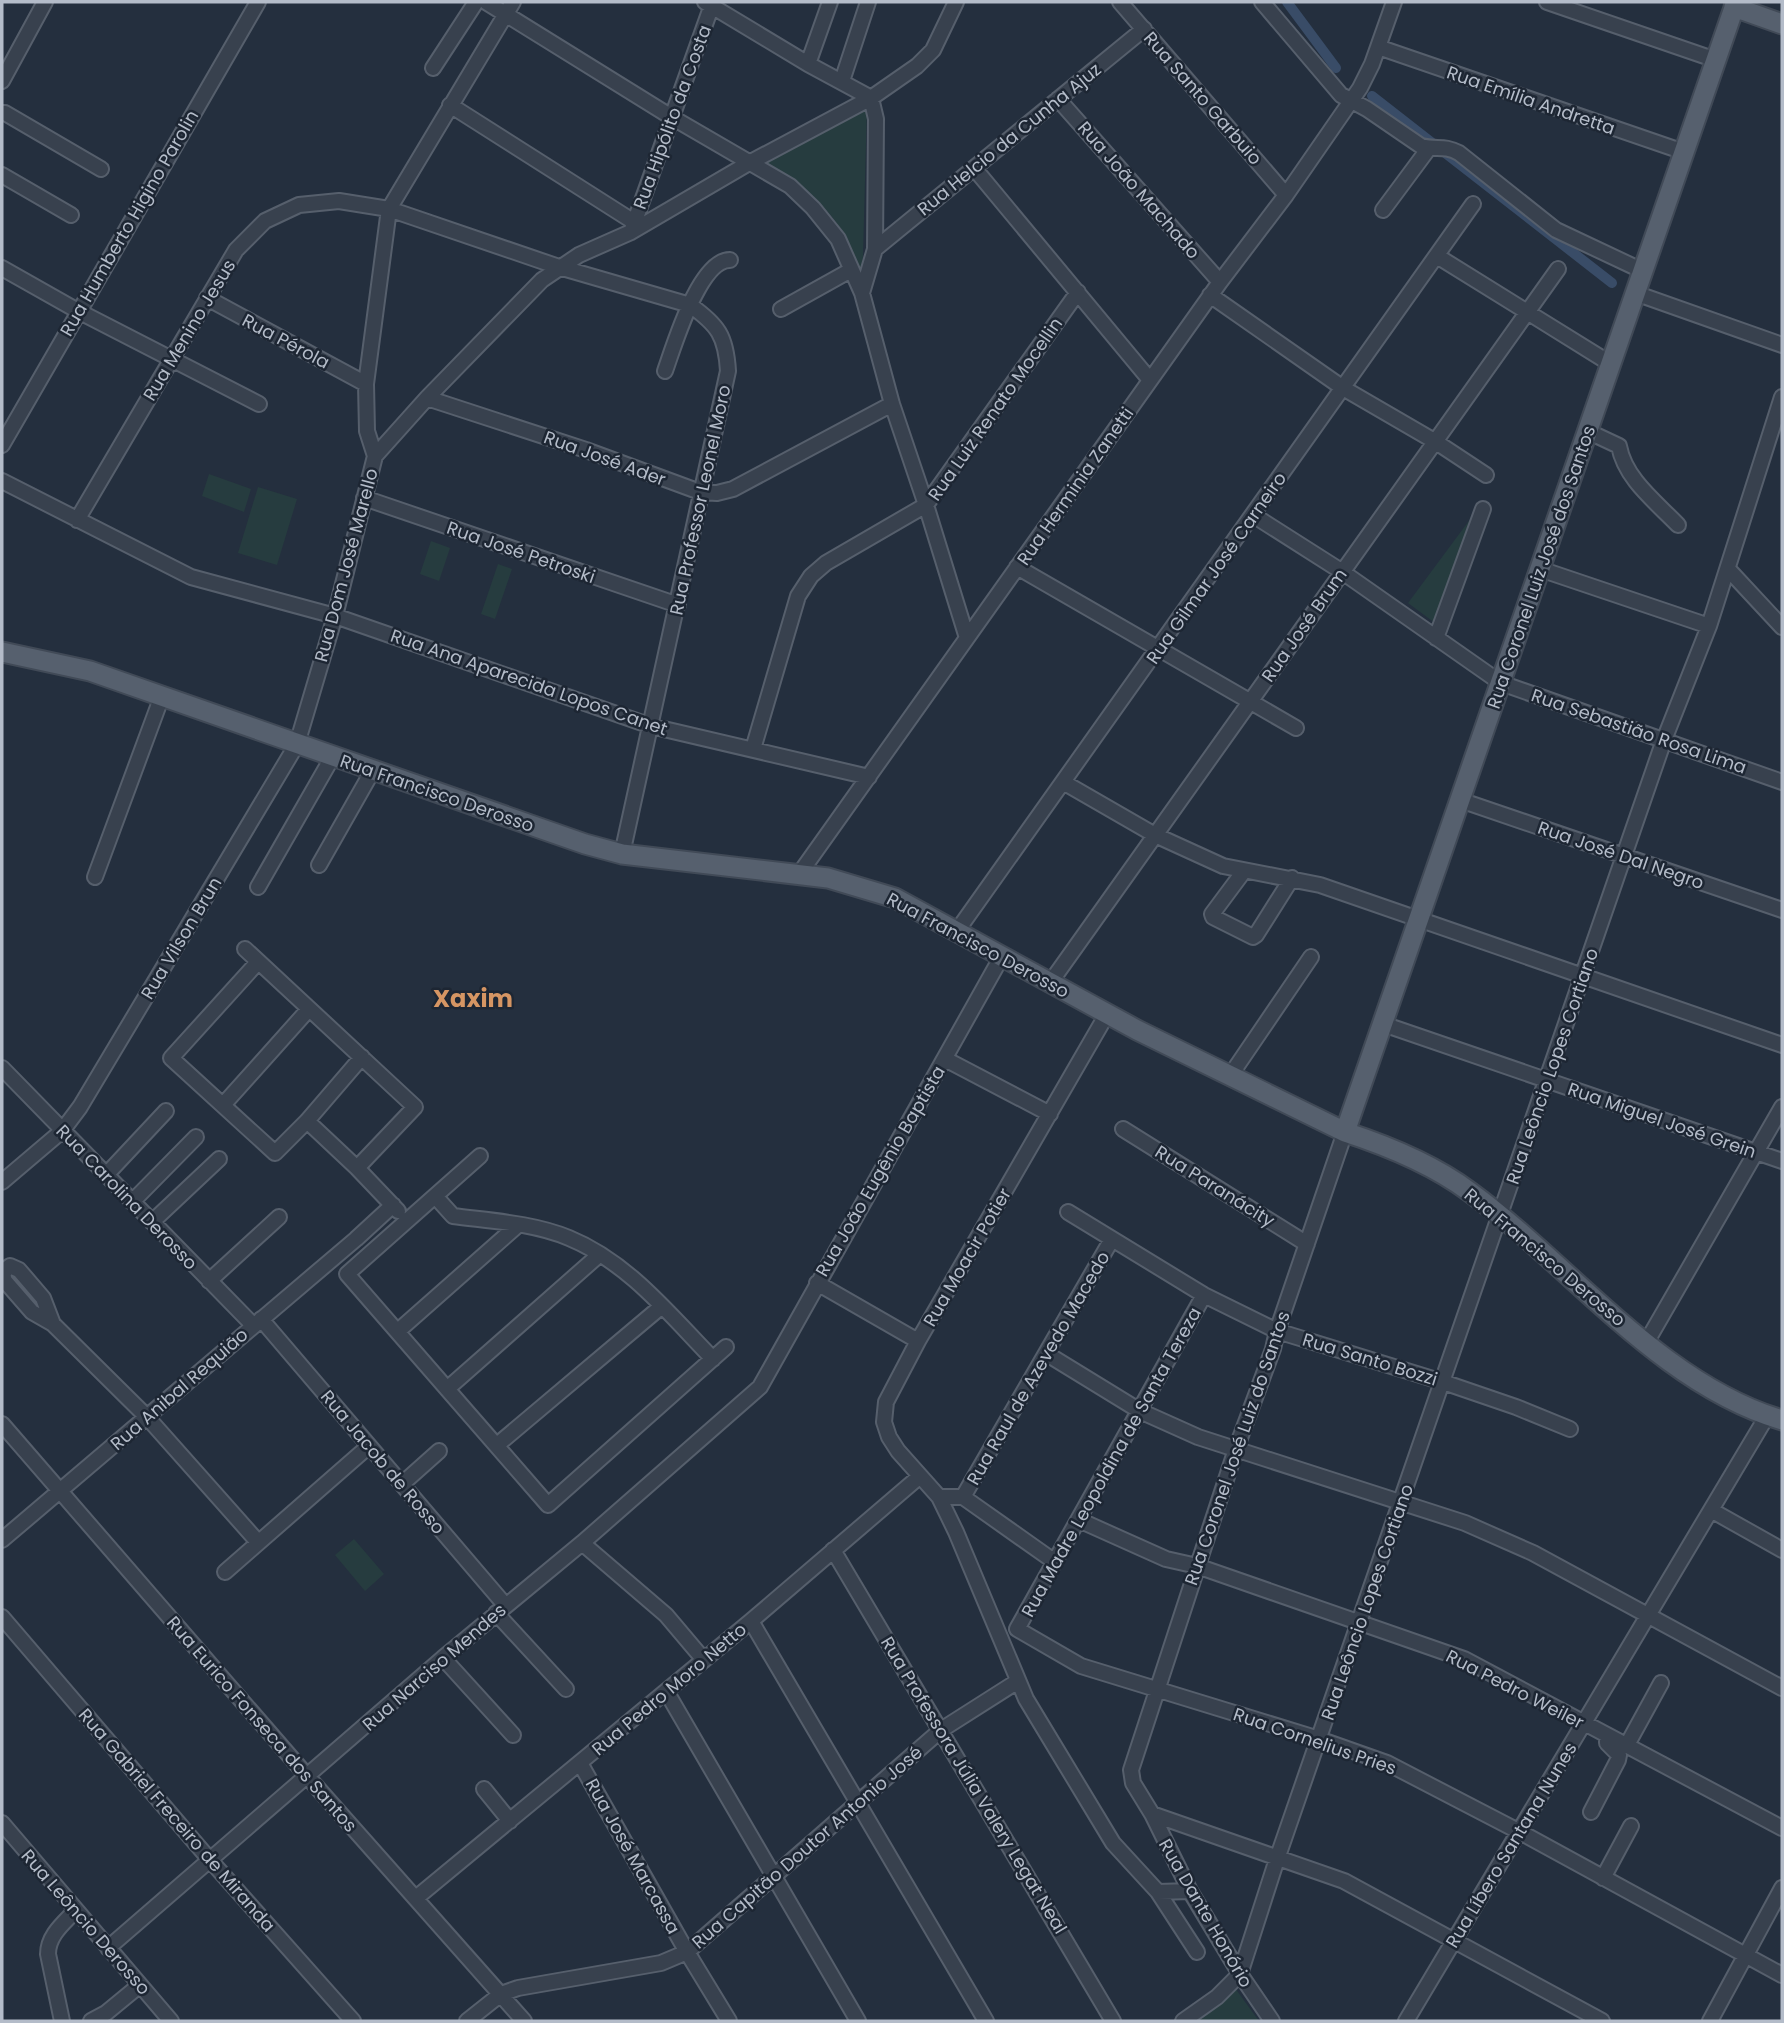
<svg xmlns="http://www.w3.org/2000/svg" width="1784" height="2023" viewBox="0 0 1784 2023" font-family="Poppins,sans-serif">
<rect width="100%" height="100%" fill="#242f3e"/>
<path fill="#263c3f" d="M867 105 863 256 862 273C855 259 849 241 840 228 821 199 794 180 765 161Z
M209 474 251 489 244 512 202 496Z
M258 487 297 499 277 565 238 553Z
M1471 518 1435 623 1408 603Z
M431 541 450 548 439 581 420 574Z
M498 564 512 569 495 619 481 614Z
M354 1539 384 1574 365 1591 335 1555Z
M1235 1988 1259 2021H1193Z"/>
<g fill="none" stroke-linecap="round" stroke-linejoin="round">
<path stroke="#394c67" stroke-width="10" d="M1287 2 1336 68
M1372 96 1612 283"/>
<defs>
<path id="minor" d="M486 2 673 118 790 186 813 208 838 239 862 293
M705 2 808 64 871 98 876 119 875 249 862 293 892 404 926 505 967 638
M1120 2 1286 195
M1262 2 1341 95 1367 109 1421 146C1437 150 1444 145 1459 153L1556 230 1643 271
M1547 2 1716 60
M1378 47 1684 152
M808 64 830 2
M433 68 476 2
M2 81 45 2
M842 81 868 2
M1058 99 1220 282
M450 105 634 222
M2 113H5L101 169
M974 168 1150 380
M2 175 71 215
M1383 210 1429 148
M631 232 713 2
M875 249 1144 29
M1437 256 1611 364
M2 268 78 311 259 404
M1635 293 1782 345
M1210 295 1343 388 1436 442 1486 475
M207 298 366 384
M781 309 851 270
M665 371C674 346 699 260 730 260
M427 398 586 450 700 492 717 493 733 489 892 404
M1587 431 1619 446C1625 479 1656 502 1678 525
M2 445 258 2
M375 456 427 398 542 280 579 255 631 232 749 163 871 98 917 66 933 50 956 2
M2 481 191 577 335 616 651 726 869 777
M364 498 678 605
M1253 515 1341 571 1501 683 1782 782
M77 520 236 250 265 221 299 205 339 201 389 209 559 267 690 305C718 325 726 336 728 371L622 854
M1017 567 1296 728
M1540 569 1709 626
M1728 569 1782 627
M1436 638 1483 509
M753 749 798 596 811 576 826 563 926 505 1078 292
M1063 782 1155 835 1223 866 1320 885 1782 1045
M1460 800 1782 910
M319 865 373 770
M1244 871 1212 914 1213 917 1253 937 1256 935 1292 878
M800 873 1220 282 1286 195 1360 88 1372 64 1394 2
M95 877 162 696
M258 887 333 756
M957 931 1473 204
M245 949 415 1107 357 1168
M258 962 171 1058 275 1153 307 1121 362 1057
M1050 983 1558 269
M1107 1014 918 1341 886 1402 884 1422 889 1437 898 1451 939 1497 956 1532 1026 1699 1113 1843 1158 1892 1197 1952
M1383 1024 1782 1161
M945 1059 1050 1114
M2 1068 253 1325
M1230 1076 1311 957
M223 1105 309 1009
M307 1121 357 1168 398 1211
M1123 1129 1307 1244
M480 1156 347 1274 548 1505 726 1347
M106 1175 166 1111
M2 1182 62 1131 80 1107 297 744 335 616 375 456 367 431 366 384 389 209 513 2
M435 1196 453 1216C491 1221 533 1223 569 1238 628 1262 670 1315 713 1359
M132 1202 196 1137
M1068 1212 1204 1295 1277 1331 1443 1382 1516 1407 1570 1429
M152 1222 219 1159
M209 1281 279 1217
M817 1283 918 1341
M1204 1295 1017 1629 1081 1666 1319 1739 1387 1763 1520 1832 1782 1975
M261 1319 505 1605
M53 1324 43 1298 19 1270 10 1266 6 1269 3 1275 5 1281 32 1312 53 1324 147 1417 258 1542
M398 1331 518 1225
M1646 1343 1782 1107
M1047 1354 1140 1411 1198 1437 1465 1523 1533 1553 1782 1688
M447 1389 599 1255
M2 1424 307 1776 524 2021
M497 1445 662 1306
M402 1484 439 1451
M939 1497H963L1055 1562
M963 1497 1112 1239
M1711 1510 1782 1550
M1079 1520 1166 1559 1197 1566 1464 1659 1782 1828
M2 1540 356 1239 393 1205
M582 1543 666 1615 704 1660
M833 1550 1113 2021
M225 1572 369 1446
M496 1613 566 1689
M2 1617 210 1860 353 2021
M751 1621 986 2021
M443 1658 513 1735
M666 1691 858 2021
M1627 1745 1661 1683
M580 1763 687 1952 729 2021
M484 1789 510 1821
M1591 1812 1618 1760 1619 1755 1607 1743V1735
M1152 1814 1344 1881 1602 2021
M2 1823 171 2021
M1603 1878 1631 1826
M1158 1892 1190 1891
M416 1898 751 1621 919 1477
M108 1948 443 1658 582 1543 760 1387 1002 956
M62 2021 48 1954C48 1935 64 1923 76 1910
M91 2021 106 2013 140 1985
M467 2021 501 1994 518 1988 661 1963 687 1952 941 1730 1018 1681
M1183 2021 1217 1997 1240 1974 1277 1859 1664 740 1709 626 1782 397
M1272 2021 1240 1974 1190 1891 1152 1814 1133 1783 1131 1770 1236 1449 1273 1349 1277 1331 1345 1132
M1406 2021 1767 1416
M1710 2021 1782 1888"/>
<path id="major" d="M1734 7 1782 24
M2 652 90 671 585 844 622 854 828 878 895 898 1137 1030 1345 1132C1388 1146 1434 1165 1470 1192 1570 1265 1660 1384 1782 1420
M1345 1132 1736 2"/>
</defs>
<use href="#minor" stroke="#565f6c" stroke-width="18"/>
<use href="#major" stroke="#414a57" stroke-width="23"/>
<use href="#minor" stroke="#38414e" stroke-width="14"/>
<use href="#major" stroke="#56606e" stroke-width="19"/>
</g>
<g text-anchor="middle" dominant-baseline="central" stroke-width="5" stroke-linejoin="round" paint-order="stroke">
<g font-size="18" fill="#b4bcc9" stroke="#1d2633">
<text transform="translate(1203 98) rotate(49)">Rua Santo Garbuio</text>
<text transform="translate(1531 100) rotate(19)">Rua Emília Andretta</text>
<text transform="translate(672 117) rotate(-70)">Rua Hipólito da Costa</text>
<text transform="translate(1009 139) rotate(-39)">Rua Helcio da Cunha Ajuz</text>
<text transform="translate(1139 190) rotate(49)">Rua João Machado</text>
<text transform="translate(129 223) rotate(-60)">Rua Humberto Higino Parolin</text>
<text transform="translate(189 330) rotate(-59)">Rua Menino Jesus</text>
<text transform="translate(286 341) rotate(28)">Rua Pérola</text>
<text transform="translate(995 409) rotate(-55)">Rua Luiz Renato Mocellin</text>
<text transform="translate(605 458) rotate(20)">Rua José Ader</text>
<text transform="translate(1075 486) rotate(-55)">Rua Herminia Zanetti</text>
<text transform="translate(700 500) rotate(-78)">Rua Professor Leonel Moro</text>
<text transform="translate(521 552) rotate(19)">Rua José Petroski</text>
<text transform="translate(346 565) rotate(-75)">Rua Dom José Marello</text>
<text transform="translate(1541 567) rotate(-71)">Rua Coronel Luiz José dos Santos</text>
<text transform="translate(1216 568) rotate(-55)">Rua Gilmar José Carneiro</text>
<text transform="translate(1304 625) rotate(-55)">Rua José Brum</text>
<text transform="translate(529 682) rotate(19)">Rua Ana Aparecida Lopos Canet</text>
<text transform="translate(1639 731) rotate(19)">Rua Sebastião Rosa Lima</text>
<text transform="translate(437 793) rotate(19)">Rua Francisco Derosso</text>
<text transform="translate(1621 855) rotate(19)">Rua José Dal Negro</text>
<text transform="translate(181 938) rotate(-59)">Rua Vilson Brun</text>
<text transform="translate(978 945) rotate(28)">Rua Francisco Derosso</text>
<text transform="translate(1552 1066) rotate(-71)">Rua Leôncio Lopes Cortiano</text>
<text transform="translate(1662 1120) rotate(19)">Rua Miguel José Grein</text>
<text transform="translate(880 1171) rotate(-60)">Rua João Eugênio Baptista</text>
<text transform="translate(1215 1186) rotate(32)">Rua Paranácity</text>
<text transform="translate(127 1197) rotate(46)">Rua Carolina Derosso</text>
<text transform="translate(967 1257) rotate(-60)">Rua Moacir Potier</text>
<text transform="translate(1545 1257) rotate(40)">Rua Francisco Derosso</text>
<text transform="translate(1370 1359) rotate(17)">Rua Santo Bozzi</text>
<text transform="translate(1038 1368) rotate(-60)">Rua Raul de Azevedo Macedo</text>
<text transform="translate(179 1389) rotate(-41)">Rua Anibal Requião</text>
<text transform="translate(1237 1448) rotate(-71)">Rua Coronel José Luiz do Santos</text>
<text transform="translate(383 1462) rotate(50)">Rua Jacob de Rosso</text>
<text transform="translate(1111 1462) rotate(-61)">Rua Madre Leopoldina de Santa Tereza</text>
<text transform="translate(1367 1602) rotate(-71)">Rua Leôncio Lopes Cortiano</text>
<text transform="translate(434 1667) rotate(-41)">Rua Narciso Mendes</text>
<text transform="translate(669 1689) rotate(-40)">Rua Pedro Moro Netto</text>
<text transform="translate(1515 1689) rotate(27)">Rua Pedro Weiler</text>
<text transform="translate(262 1724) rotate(49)">Rua Eurico Fonseca dos Santos</text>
<text transform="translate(1315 1741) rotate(19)">Rua Cornelius Pries</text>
<text transform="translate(974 1785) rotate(59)">Rua Professora Júlia Valery Legat Neal</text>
<text transform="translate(177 1820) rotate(49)">Rua Gabriel Freceiro de Miranda</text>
<text transform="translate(1511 1845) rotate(-59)">Rua Líbero Santana Nunes</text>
<text transform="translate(807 1847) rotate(-41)">Rua Capitão Doutor Antonio José</text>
<text transform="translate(633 1856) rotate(61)">Rua José Marcassa</text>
<text transform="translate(1206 1913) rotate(60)">Rua Dante Honório</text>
<text transform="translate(86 1922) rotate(49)">Rua Leôncio Derosso</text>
</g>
<g font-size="24" font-weight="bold" fill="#d59563" stroke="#1d2633">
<text x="473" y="998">Xaxim</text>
</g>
</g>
<rect width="1784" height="2023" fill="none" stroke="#b4bcc9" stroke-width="7"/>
</svg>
